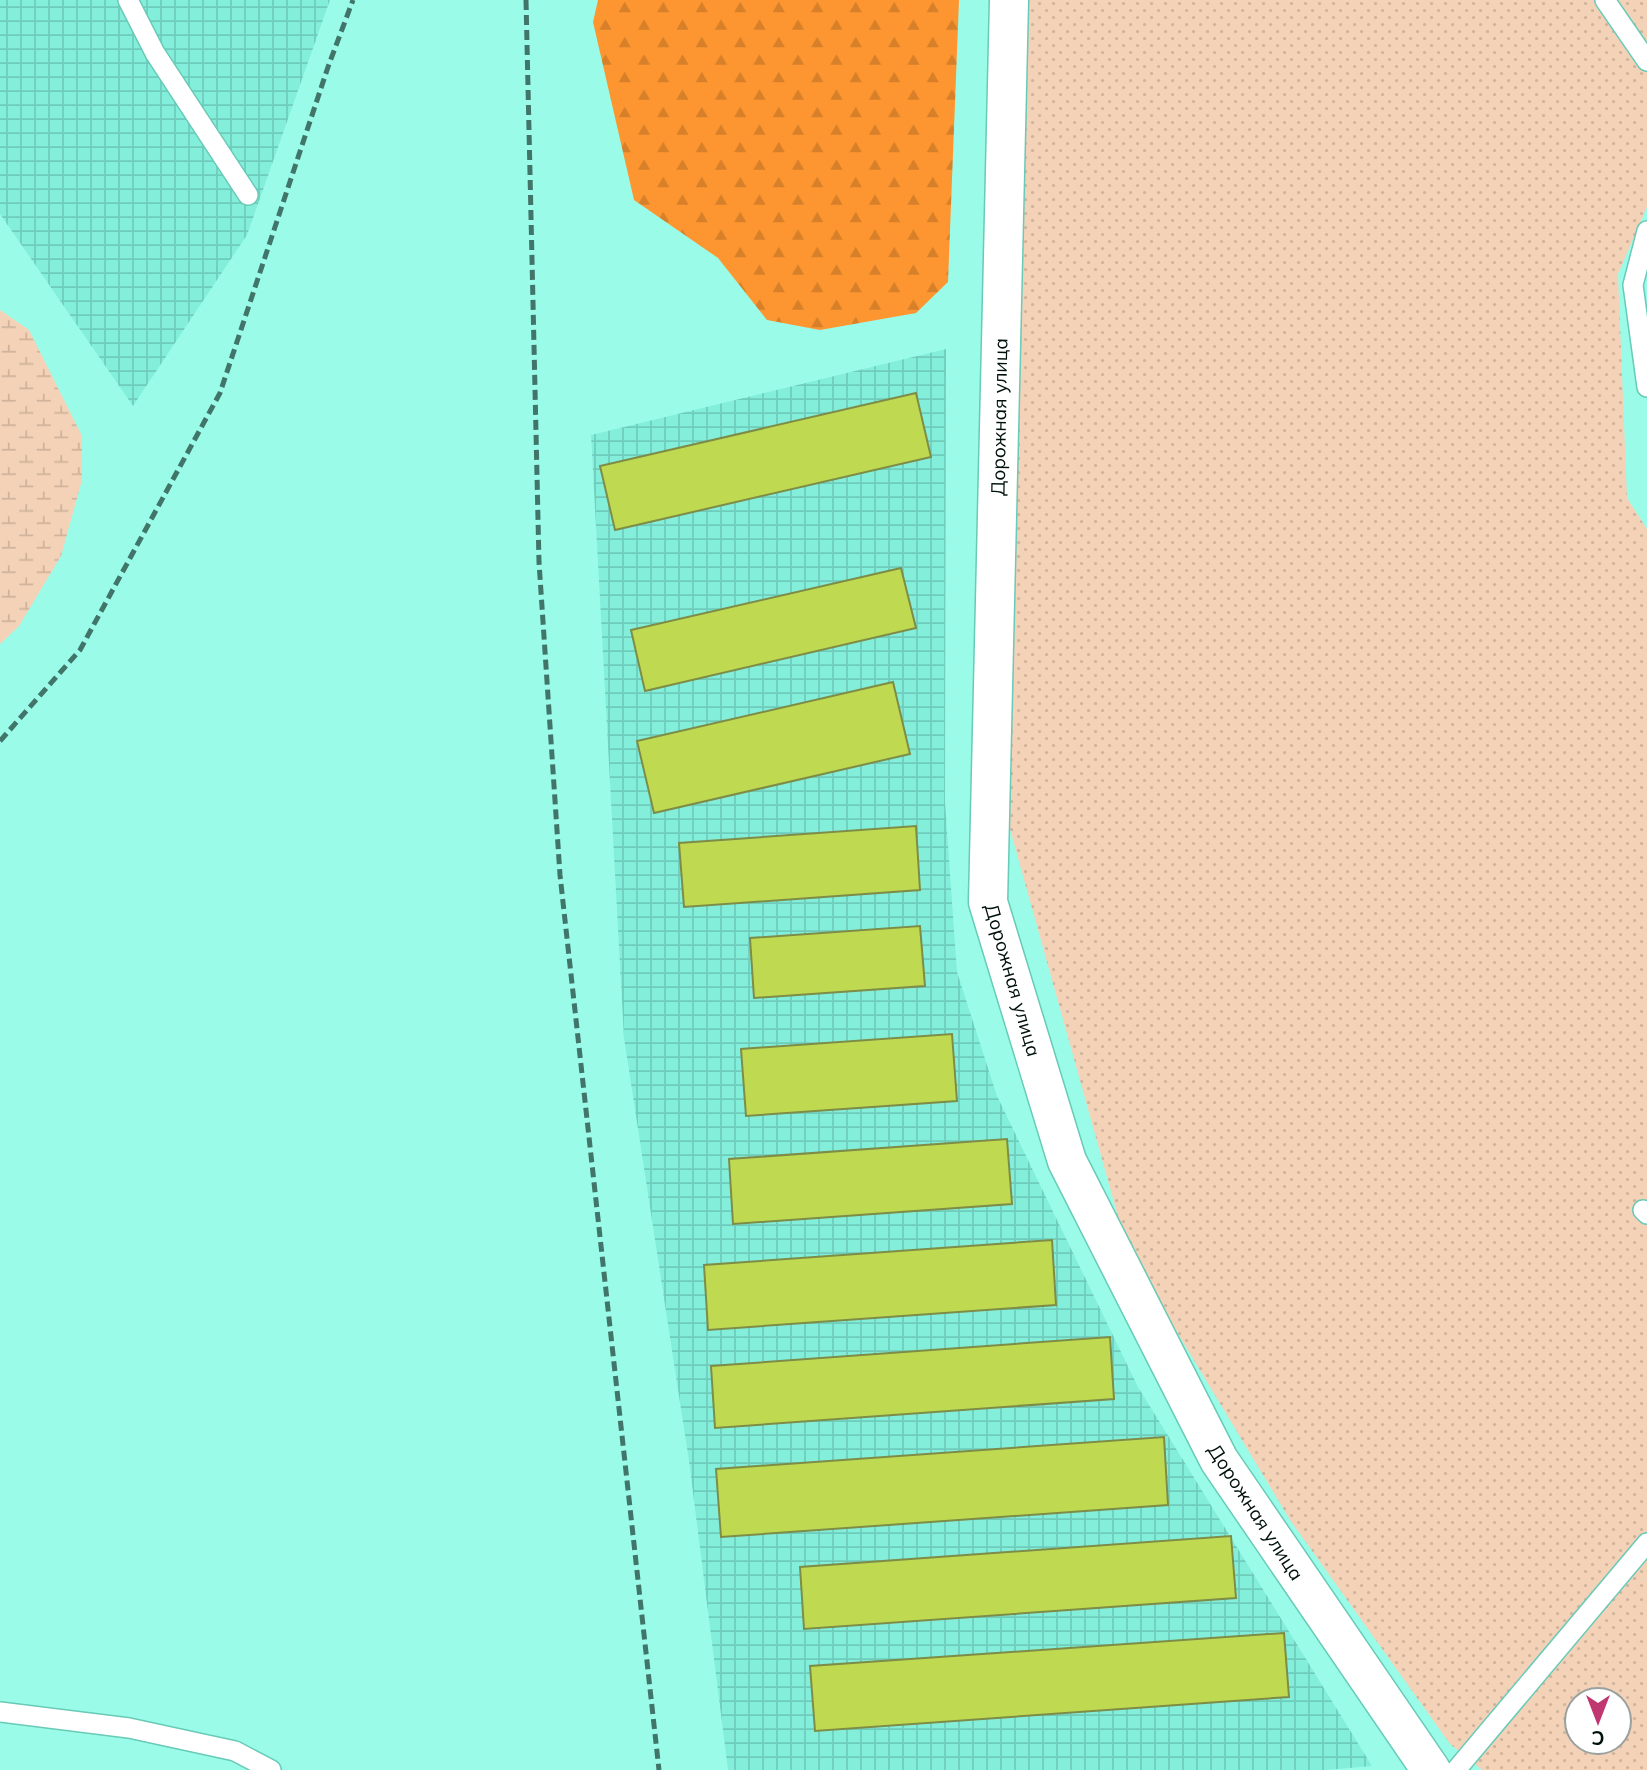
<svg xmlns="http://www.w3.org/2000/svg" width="1647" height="1770" viewBox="0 0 1647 1770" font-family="Mulish,sans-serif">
<defs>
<pattern id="industrial-grid" width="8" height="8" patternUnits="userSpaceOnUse" patternTransform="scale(1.75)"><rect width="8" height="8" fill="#83efdb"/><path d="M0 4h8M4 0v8" fill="none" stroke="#6fccbb"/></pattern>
<pattern id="grass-dots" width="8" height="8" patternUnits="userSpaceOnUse" patternTransform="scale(1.75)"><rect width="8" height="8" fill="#f4d2b7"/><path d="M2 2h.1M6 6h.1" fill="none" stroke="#cfb39c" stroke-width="1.8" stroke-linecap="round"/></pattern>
<pattern id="forest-firs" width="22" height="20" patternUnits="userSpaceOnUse" patternTransform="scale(1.75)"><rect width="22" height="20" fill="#fd9630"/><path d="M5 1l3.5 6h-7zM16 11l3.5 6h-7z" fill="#d78029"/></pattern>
<pattern id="wetland-marsh" width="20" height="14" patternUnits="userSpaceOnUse" patternTransform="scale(1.75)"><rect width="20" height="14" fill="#f4d2b7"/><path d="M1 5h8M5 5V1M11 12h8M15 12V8" fill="none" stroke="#cfb39c"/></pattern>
</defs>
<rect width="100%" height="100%" fill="#9afce8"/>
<path fill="url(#industrial-grid)" d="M0 0H330L247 235 133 406 0 214Z
M946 349 945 802 957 972 997 1096 1138 1387 1372 1766 1326 1770H728L689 1461 624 1038 591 435Z"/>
<path fill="url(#grass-dots)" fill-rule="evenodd" d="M1027 0H1647V207L1618 274 1627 498 1647 529V1770H1482L1450 1744 1290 1520 1127 1249 1003 804ZM1577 1700H1619V1742H1577Z"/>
<path fill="url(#forest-firs)" d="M598 0H959L948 282 916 313 820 330 767 320 718 258 634 200 593 22Z"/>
<path fill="url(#wetland-marsh)" d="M0 310 29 330 82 436V480L61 556 19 626 0 644Z"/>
<path fill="#bfda51" stroke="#7d8d47" stroke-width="2" d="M916 393 931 457 615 530 600 466Z
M901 568 916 628 645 691 631 630Z
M893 682 910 754 654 813 637 741Z
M916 826 920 890 684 907 679 843Z
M920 926 925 986 754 998 750 938Z
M952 1034 957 1101 746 1116 741 1049Z
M1007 1139 1012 1204 733 1224 729 1159Z
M1052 1240 1056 1305 708 1330 704 1265Z
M1110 1337 1114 1399 715 1428 711 1366Z
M1164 1437 1168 1505 721 1537 716 1469Z
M1231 1536 1236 1598 804 1629 800 1567Z
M1284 1633 1289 1697 815 1731 810 1666Z"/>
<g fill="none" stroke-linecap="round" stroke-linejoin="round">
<defs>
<path id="lane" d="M128 0 155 53 248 195
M1605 0 1647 61
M1647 231 1633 285 1647 387
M1643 1210 1647 1214
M0 1712 129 1728 235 1751 271 1770
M1456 1770 1647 1543"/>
<path id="street" d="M1009 0 988 902 1067 1161 1219 1460 1431 1770"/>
</defs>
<use href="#lane" stroke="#68cab7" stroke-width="22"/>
<use href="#street" stroke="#68cab7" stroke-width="41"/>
<use href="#lane" stroke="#fff" stroke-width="19"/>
<use href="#street" stroke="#fff" stroke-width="38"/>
<path stroke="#41756a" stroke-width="5" stroke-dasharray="10 5" stroke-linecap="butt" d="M526 0 539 562 560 875 659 1770
M0 741 80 650 220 393 328 67 353 0"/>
</g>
<g text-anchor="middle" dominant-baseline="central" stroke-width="5" stroke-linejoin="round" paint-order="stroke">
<g font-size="19" fill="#00110d" stroke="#fff">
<text transform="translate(999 417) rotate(-89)">Дорожная улица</text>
<text transform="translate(1013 980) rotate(74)">Дорожная улица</text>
<text transform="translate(1256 1512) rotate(57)">Дорожная улица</text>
</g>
</g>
<g transform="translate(1598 1721) rotate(180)"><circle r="33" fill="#ffffff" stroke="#99a09e" stroke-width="2"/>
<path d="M0-5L12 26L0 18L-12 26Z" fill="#c03670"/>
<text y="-10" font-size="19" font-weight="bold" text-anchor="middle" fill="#00110d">С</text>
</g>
</svg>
